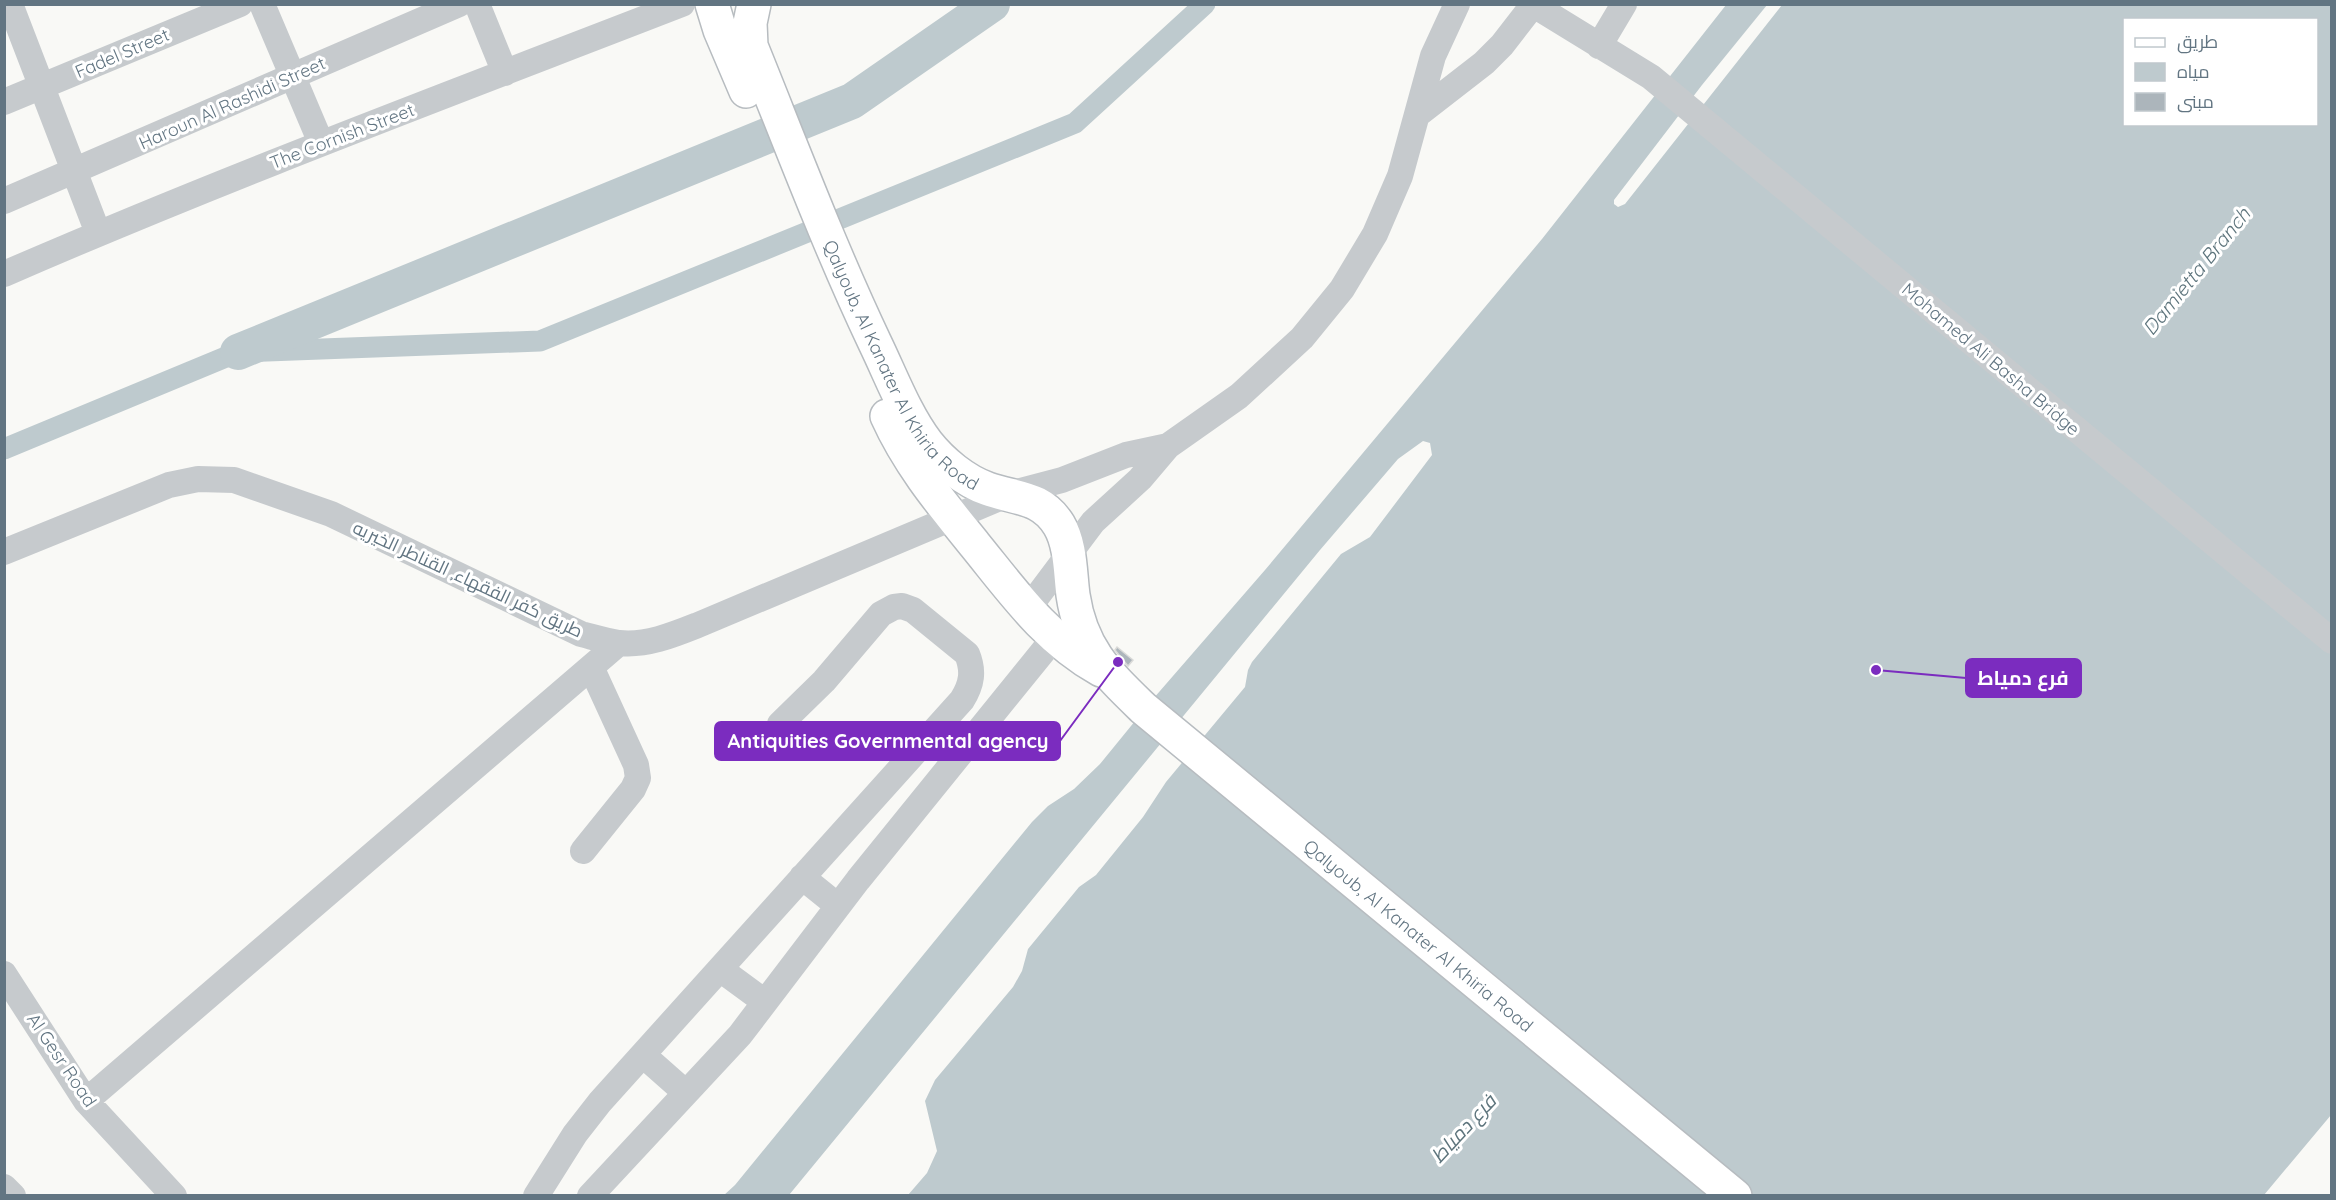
<svg xmlns="http://www.w3.org/2000/svg" width="2336" height="1200" viewBox="0 0 2336 1200" font-family="Quicksand,Cairo,sans-serif">
<rect width="100%" height="100%" fill="#f9f9f6"/>
<path fill="#becace" fill-rule="evenodd" d="M1726 5H1767L1702 85 1614 200V204L1618 207 1625 204 1782 5H2331V1115L2264 1195H908L927 1173 937 1151 925 1101 935 1080 1013 987 1022 971 1028 949 1079 887 1096 875 1143 817 1166 782 1245 687 1248 670 1252 662 1341 554 1370 537 1432 455 1430 443 1423 441 1398 459 1320 550 789 1195 723 1196 735 1185 1032 822 1048 806 1074 789 1100 764 1153 699 1265 570 1542 239ZM2124 20H2316V124H2124Z"/>
<g fill="none" stroke-linecap="round" stroke-linejoin="round">
<path stroke="#becace" stroke-width="21" d="M4 449 238 352 540 341 1075 123 1205 4"/>
<path stroke="#becace" stroke-width="36" d="M238 352 852 101 992 4"/>
</g>
<path fill="#acb5bb" stroke="#dadad8" stroke-width="1.5" d="M1117 647 1133 660 1128 666 1115 650Z"/>
<g fill="none" stroke-linecap="round" stroke-linejoin="round">
<defs>
<g id="major">
<path d="M712 4 720 30 746 91"/>
<path id="s1" d="M754 4 750 23 751 46C791 145 829 246 875 343 891 376 905 414 927 443 942 462 965 481 988 489 1016 499 1041 496 1059 525 1071 545 1070 573 1073 595 1081 649 1107 673 1143 708L1735 1196"/>
<path d="M887 416C909 465 942 504 975 545 1014 593 1046 639 1101 670"/>
</g>
</defs>
<use href="#major" stroke="#b7bcc0" stroke-width="36"/>
<path stroke="#c6cacd" stroke-width="26" d="M10 4 98 233
M262 4 321 143
M477 4 505 73
M1532 4 1651 77 2332 641
M1599 46 1624 4
M4 102 240 4
M1417 115 1484 63 1502 45 1533 5
M4 201 459 4
M4 274C227 177 455 92 682 4
M4 552 169 485 198 479 234 480 331 514 581 634C593 637 606 641 619 643 646 646 673 635 698 625L1009 494 1062 480 1126 455 1168 446
M1027 610 1093 522 1140 479 1168 446 1239 396 1302 338 1342 289 1375 234 1400 176 1433 56 1457 4
M583 851 633 789 638 778 636 765 591 667
M802 877 838 906
M720 969 765 1002
M4 974 86 1101 174 1196
M643 1055 686 1093
M86 1101 619 643
M4 1187 13 1196
M536 1196 575 1134 600 1102 962 700C972 684 974 671 967 654L913 610 902 606 894 607 881 614 824 681 780 724
M590 1196 740 1035 858 880 1054 638"/>
<use href="#major" stroke="#fff" stroke-width="33"/>
</g>
<g text-anchor="middle" dominant-baseline="central" stroke-width="6" stroke-linejoin="round" paint-order="stroke">
<g font-size="18" fill="#627582" stroke="#fff">
<text transform="translate(122 53) rotate(-23)">Fadel Street</text>
<text transform="translate(232 103) rotate(-24)">Haroun Al Rashidi Street</text>
<text transform="translate(342 136) rotate(-21)">The Cornish Street</text>
<text transform="translate(1991 359) rotate(40)">Mohamed Ali Basha Bridge</text>
<text stroke="none"><textPath href="#s1" startOffset="398">Qalyoub, Al Kanater Al Khiria Road</textPath></text>
<text transform="translate(468 579) rotate(25)">طريق كفر الفقهاء, القناطر الخيريه</text>
<text stroke="none"><textPath href="#s1" startOffset="1202">Qalyoub, Al Kanater Al Khiria Road</textPath></text>
<text transform="translate(62 1060) rotate(56)">Al Gesr Road</text>
</g>
<g font-size="20" font-style="italic" fill="#5d747c" stroke="#fff">
<text transform="translate(2196 271) rotate(-51)">Damietta Branch</text>
<text transform="translate(1463 1128) rotate(-47)">فرع دمياط</text>
</g>
</g>
<path fill="none" stroke="#7b2cbf" stroke-width="2" d="M1876 670L1966 678M1118 662L1060 741"/>
<g fill="#7b2cbf" stroke="#fff" stroke-width="2">
<circle cx="1876" cy="670" r="6"/>
<circle cx="1118" cy="662" r="6"/>
</g>
<g fill="#7b2cbf" stroke="#7b2cbf" stroke-width="2">
<rect x="1966" y="659" width="115" height="38" rx="6"/>
<rect x="715" y="722" width="345" height="38" rx="6"/>
</g>
<g font-size="20" text-anchor="middle" font-weight="bold" fill="#fff">
<text x="2023" y="685">فرع دمياط</text>
<text x="888" y="748">Antiquities Governmental agency</text>
</g>
<rect width="2336" height="1200" fill="none" stroke="#627582" stroke-width="12"/>
<rect x="2123" y="18" width="195" height="108" fill="#ffffff" stroke="#c0c8cd" stroke-width="1.5"/>
<rect x="2135" y="38" width="30" height="9" fill="#ffffff" stroke="#c0c8cd" stroke-width="1.5"/>
<text x="2177" y="48" font-size="18" fill="#627582">طريق</text>
<rect x="2135" y="63" width="30" height="18" fill="#becace" stroke="#c0c8cd" stroke-width="1.5"/>
<text x="2177" y="78" font-size="18" fill="#627582">مياه</text>
<rect x="2135" y="93" width="30" height="18" fill="#acb5bb" stroke="#c0c8cd" stroke-width="1.5"/>
<text x="2177" y="108" font-size="18" fill="#627582">مبنى</text>
</svg>
